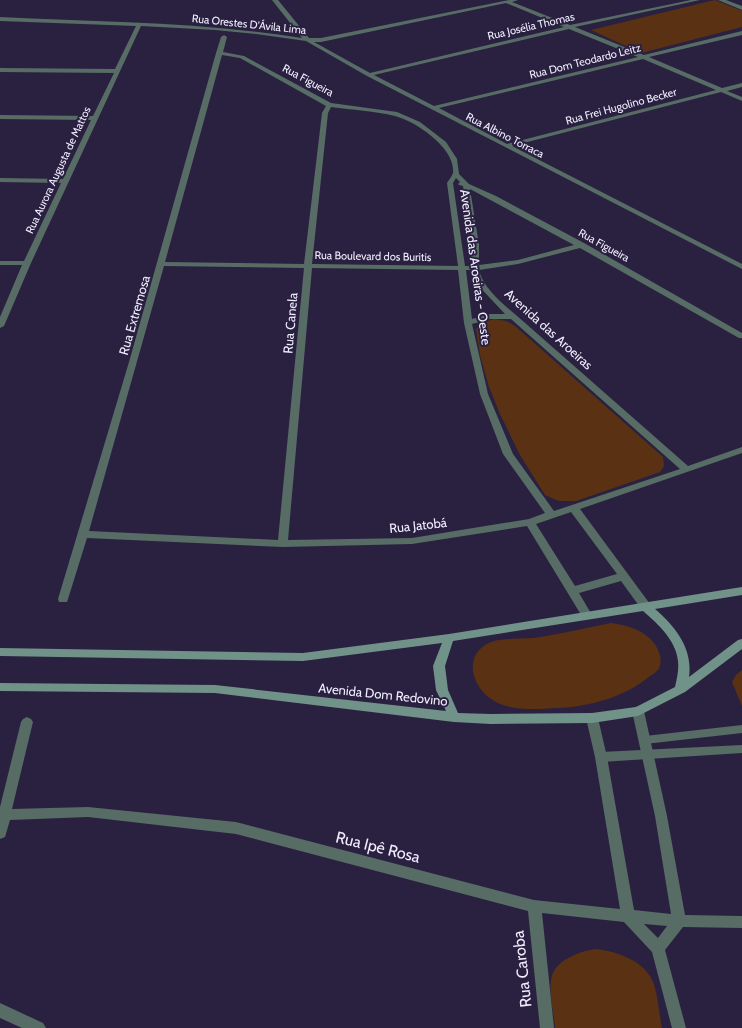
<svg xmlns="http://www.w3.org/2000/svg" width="742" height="1028" viewBox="0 0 742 1028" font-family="Cabin,sans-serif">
<rect width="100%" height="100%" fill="#2a2141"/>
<path fill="#5a3213" d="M715 0 742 11V27L641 53 591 30Z
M494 319 506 321 515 326 663 457 664 466 660 472 576 501H559L545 495 520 455 500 414 489 387 480 355 476 329 481 323Z
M611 623C627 625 644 630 654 643 659 650 663 660 659 668 658 671 653 674 650 676 625 697 589 707 557 708 538 709 516 711 498 703 471 691 460 652 494 641 506 638 521 639 534 638 560 634 585 628 611 623Z
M742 670V706L732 682 736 675Z
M596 949C616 951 645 961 653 982 658 995 659 1014 662 1028H555C554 1014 549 995 551 981 552 961 580 951 596 949Z"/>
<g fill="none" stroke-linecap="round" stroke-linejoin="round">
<path fill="#576c65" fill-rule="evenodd" d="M742 725V733L645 744 641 743 640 740 641 737 645 736Z
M742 745V753L601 762 597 760 595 757 597 754 601 752Z"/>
<path fill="#576c65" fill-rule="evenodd" d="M272 0H278L309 38H321L509 0H518L512 2 570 25 691 0H700L575 27 644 55 742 31V35L649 57 722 88 742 83V87L727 91 742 97V101L721 92 512 146 742 264V269L367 76 306 41 256 34 215 30 141 26 31 263 4 326 0 328V317L22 265H0V261H24L61 183 0 182V178L63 179 91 120 0 119V115L93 116 114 73 0 72V68L115 69 136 26 0 21V17C101 22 202 22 302 38ZM506 3 564 27 370 73 314 42H321ZM569 29 638 57 434 106 374 75ZM643 59 716 90 507 144 439 108Z
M718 0H726L742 6V10Z
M224 35 227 37 223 52 244 56 331 103 397 112 420 122 446 142 457 159 459 174 469 184 496 196 584 243 742 333V338H739L580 248 518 264 479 270C483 288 502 303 516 315L688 466 742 447V453L580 509 650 604 651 607 650 610H642L621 581 579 593 592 615 591 618H583L527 526 412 544 283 547 87 538 68 599 67 602H59L58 599 129 362 216 53 221 37ZM222 55 240 58 326 106 322 113 304 264 165 262ZM331 107C352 110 375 111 395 116 415 121 456 148 453 173 452 176 449 180 447 183L458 266 312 264 328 113ZM456 178 460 182 458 184 459 185 463 186 471 245V266H465L453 183ZM470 189 574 245 518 260 479 265V245ZM164 266 304 268 278 540 89 531ZM312 268 458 270 464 323 480 394 503 454 545 513 529 519 412 538 288 540ZM466 270H472L474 281 505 314H490L472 319ZM490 319H511L680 469 554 511 513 454 488 394 472 324ZM571 512 617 574 575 586 536 524Z
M638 706 642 708 644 711 667 816 685 915 742 916V928L683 927 665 950 686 1028H672L652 952 624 922 542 913 554 1028H540L528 911 236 834 88 817 10 820 5 837 0 839V807L21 722 23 719 27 717 31 719 33 722 12 809 88 807 236 822 534 900 620 909 595 757 586 718 588 715 592 713 596 715 598 718 607 757 634 910 671 914 655 816 632 711 634 708ZM644 924 667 926 658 938Z
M0 1003 43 1023 46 1028H22L0 1018Z"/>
<path fill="#719288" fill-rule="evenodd" d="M742 587V595L655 609C676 627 693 649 689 677L738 640 742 639V649L685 692 638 716 592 723 491 724 454 722 215 693 0 691V683L215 685 446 711 436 690 433 666 442 643 303 661 0 656V648L303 653 449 634ZM643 611C658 624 676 640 678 661 679 670 677 678 675 687L636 707 592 713 491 714 458 713 448 690 445 666 453 641Z"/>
</g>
<g text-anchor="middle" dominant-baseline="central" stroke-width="4" stroke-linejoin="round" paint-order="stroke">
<g font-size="11" fill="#f0edfe" stroke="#2a2141">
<text transform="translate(249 24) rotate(6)">Rua Orestes D'Ávila Lima</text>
<text transform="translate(531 26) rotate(-13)">Rua Josélia Thomas</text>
<text transform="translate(585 61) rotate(-14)">Rua Dom Teodardo Leitz</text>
<text transform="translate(308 80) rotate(28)">Rua Figueira</text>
<text transform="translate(621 106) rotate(-15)">Rua Frei Hugolino Becker</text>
<text transform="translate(505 135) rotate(27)">Rua Albino Torraca</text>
<text transform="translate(58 170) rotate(-65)">Rua Aurora Augusta de Mattos</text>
<text transform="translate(604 245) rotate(29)">Rua Figueira</text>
<text transform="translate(373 256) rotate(1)">Rua Boulevard dos Buritis</text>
</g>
<g font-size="13" fill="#f0edfe" stroke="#2a2141">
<text transform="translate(476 267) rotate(82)">Avenida das Aroeiras - Oeste</text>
<text transform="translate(134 315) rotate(-74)">Rua Extremosa</text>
<text transform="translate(290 323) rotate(-85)">Rua Canela</text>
<text transform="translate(549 329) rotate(42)">Avenida das Aroeiras</text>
<text transform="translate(418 525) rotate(-6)">Rua Jatobá</text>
<text transform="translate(383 694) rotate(6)">Avenida Dom Redovino</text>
</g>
<g font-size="16" fill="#f0edfe" stroke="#2a2141">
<text transform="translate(378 847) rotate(14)">Rua Ipê Rosa</text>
<text transform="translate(522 969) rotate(-96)">Rua Caroba</text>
</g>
</g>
</svg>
